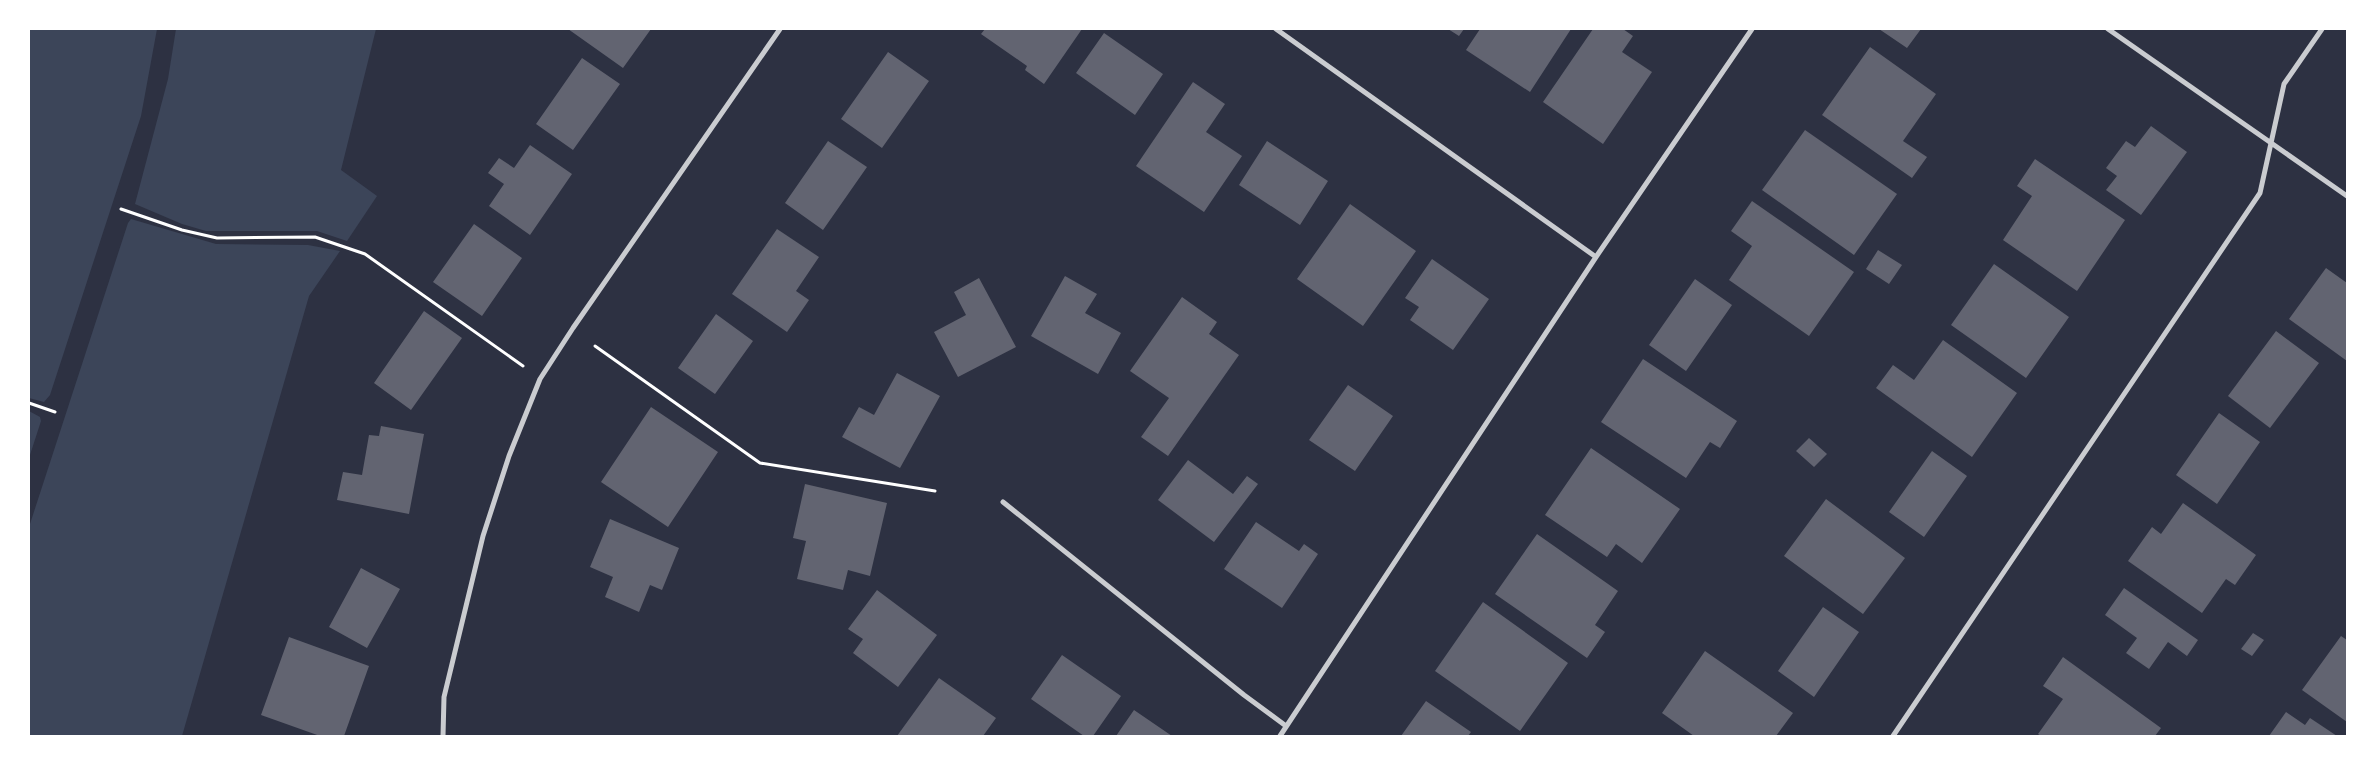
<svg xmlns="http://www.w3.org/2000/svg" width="2376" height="765" viewBox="0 0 2376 765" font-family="Literata,serif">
<rect width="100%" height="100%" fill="#2d3142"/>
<path fill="#3c4559" d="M29 29H157L141 116 50 395 44 402 29 398Z
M176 29H376L341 170 377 196 347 241 317 231H206L182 224 135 204 168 79Z
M131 219 216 244 308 245 340 251 309 296 182 736H29V527L128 223Z
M29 411 40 417 41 421 29 458Z"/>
<path fill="#626471" d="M568 29H651L623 68Z
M985 29H1082L1044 84 1025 70 1027 66 981 34Z
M1448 29H1464L1459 36Z
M1480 29H1571L1530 92 1466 50Z
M1593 29H1623L1633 36 1622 52 1652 72 1603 144 1543 102Z
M1879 29H1921L1907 48Z
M1104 33 1163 74 1135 115 1076 73Z
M1870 47 1936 94 1903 141 1927 157 1912 178 1822 115Z
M888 52 929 81 882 148 841 119Z
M582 58 620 84 573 150 536 124Z
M1193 82 1225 104 1206 132 1242 156 1204 212 1136 166Z
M2151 126 2187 152 2141 215 2106 190 2117 176 2106 168 2126 141 2135 147Z
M1805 130 1897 194 1854 255 1762 190Z
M828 141 867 167 823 230 785 203Z
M1267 141 1328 181 1300 225 1239 185Z
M530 145 572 174 530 235 489 206 504 184 488 173 499 158 514 168Z
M2035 159 2125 220 2077 291 2003 240 2032 196 2017 186Z
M1752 201 1854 272 1809 336 1729 280 1752 246 1731 231Z
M1350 204 1416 251 1363 326 1297 279Z
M474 224 522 258 482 316 433 282Z
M777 229 819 257 796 291 809 300 787 332 732 294Z
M1878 250 1902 265 1889 284 1866 269Z
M1432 259 1489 299 1453 350 1410 320 1419 307 1405 298Z
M1994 264 2069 317 2026 378 1951 325Z
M2326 268 2347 283V361L2289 319Z
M1065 276 1097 294 1085 313 1121 333 1098 374 1031 336Z
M979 278 1016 347 958 377 934 332 966 315 954 292Z
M1695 279 1732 305 1686 371 1649 345Z
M1182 297 1217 322 1209 334 1239 355 1168 456 1141 437 1169 398 1130 371Z
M424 311 462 338 411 410 374 383Z
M716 314 753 341 715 394 678 368Z
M2276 331 2319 363 2270 428 2228 396Z
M1943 340 2017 393 1972 457 1876 388 1893 365 1914 380Z
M1643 359 1737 421 1720 448 1710 442 1686 478 1601 422Z
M897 373 940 396 900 468 842 437 859 407 874 415Z
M1348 385 1393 416 1355 471 1309 440Z
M651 407 718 452 668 527 601 482Z
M2219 413 2260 442 2217 504 2176 475Z
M381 426 424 434 409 514 337 500 343 472 362 475 369 435 379 436Z
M1809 438 1827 454 1814 467 1796 451Z
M1591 448 1680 509 1642 563 1616 544 1607 557 1545 515Z
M1932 451 1967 476 1924 537 1889 512Z
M1188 460 1233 494 1247 476 1258 484 1214 542 1158 500Z
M805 484 887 503 870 576 848 570 843 590 797 579 806 541 793 538Z
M1826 499 1905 558 1863 614 1784 556Z
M2183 503 2256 555 2235 585 2226 579 2202 613 2128 561 2152 527 2161 534Z
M610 519 679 548 662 590 650 585 639 612 605 597 613 577 590 567Z
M1256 522 1299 551 1304 544 1318 554 1282 608 1224 569Z
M1537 534 1618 591 1595 625 1605 632 1587 658 1495 594Z
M361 568 400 589 367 648 329 627Z
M2124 588 2198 640 2187 656 2168 642 2149 669 2126 653 2137 638 2105 615Z
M877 590 937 635 898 687 853 653 863 639 848 629Z
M1483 602 1568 663 1520 731 1435 671Z
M1823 607 1859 632 1814 697 1778 671Z
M2253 633 2264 640 2252 656 2241 649Z
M2341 636 2347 640V722L2302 690Z
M289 637 369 666 344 736H320L261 715Z
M1705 651 1793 713 1776 736H1694L1662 713Z
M1062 655 1121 696 1093 736H1084L1031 699Z
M2063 657 2161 728 2155 736H2041L2038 734 2063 699 2043 686Z
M939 678 996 718 983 736H897Z
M1426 701 1471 732 1468 736H1401Z
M1134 710 1172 736H1116Z
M2286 712 2305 725 2310 718 2337 736H2269Z"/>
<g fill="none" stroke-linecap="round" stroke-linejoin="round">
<path stroke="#fff" stroke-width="3" d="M121 209 182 230 217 238 315 237 365 254 523 366
M595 346 760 463 935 491
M29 403 55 412"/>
<path stroke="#caccd0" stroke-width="5" d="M1276 29 1596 257
M2108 29 2347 196
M1003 502 1244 695 1286 726
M443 736 444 697 483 536 509 456 540 379 573 328 780 29
M1280 736 1596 257 1752 29
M1893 736 2260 193 2284 84 2322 29"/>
</g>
<rect width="2376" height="765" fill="none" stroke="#ffffff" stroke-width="60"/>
</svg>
